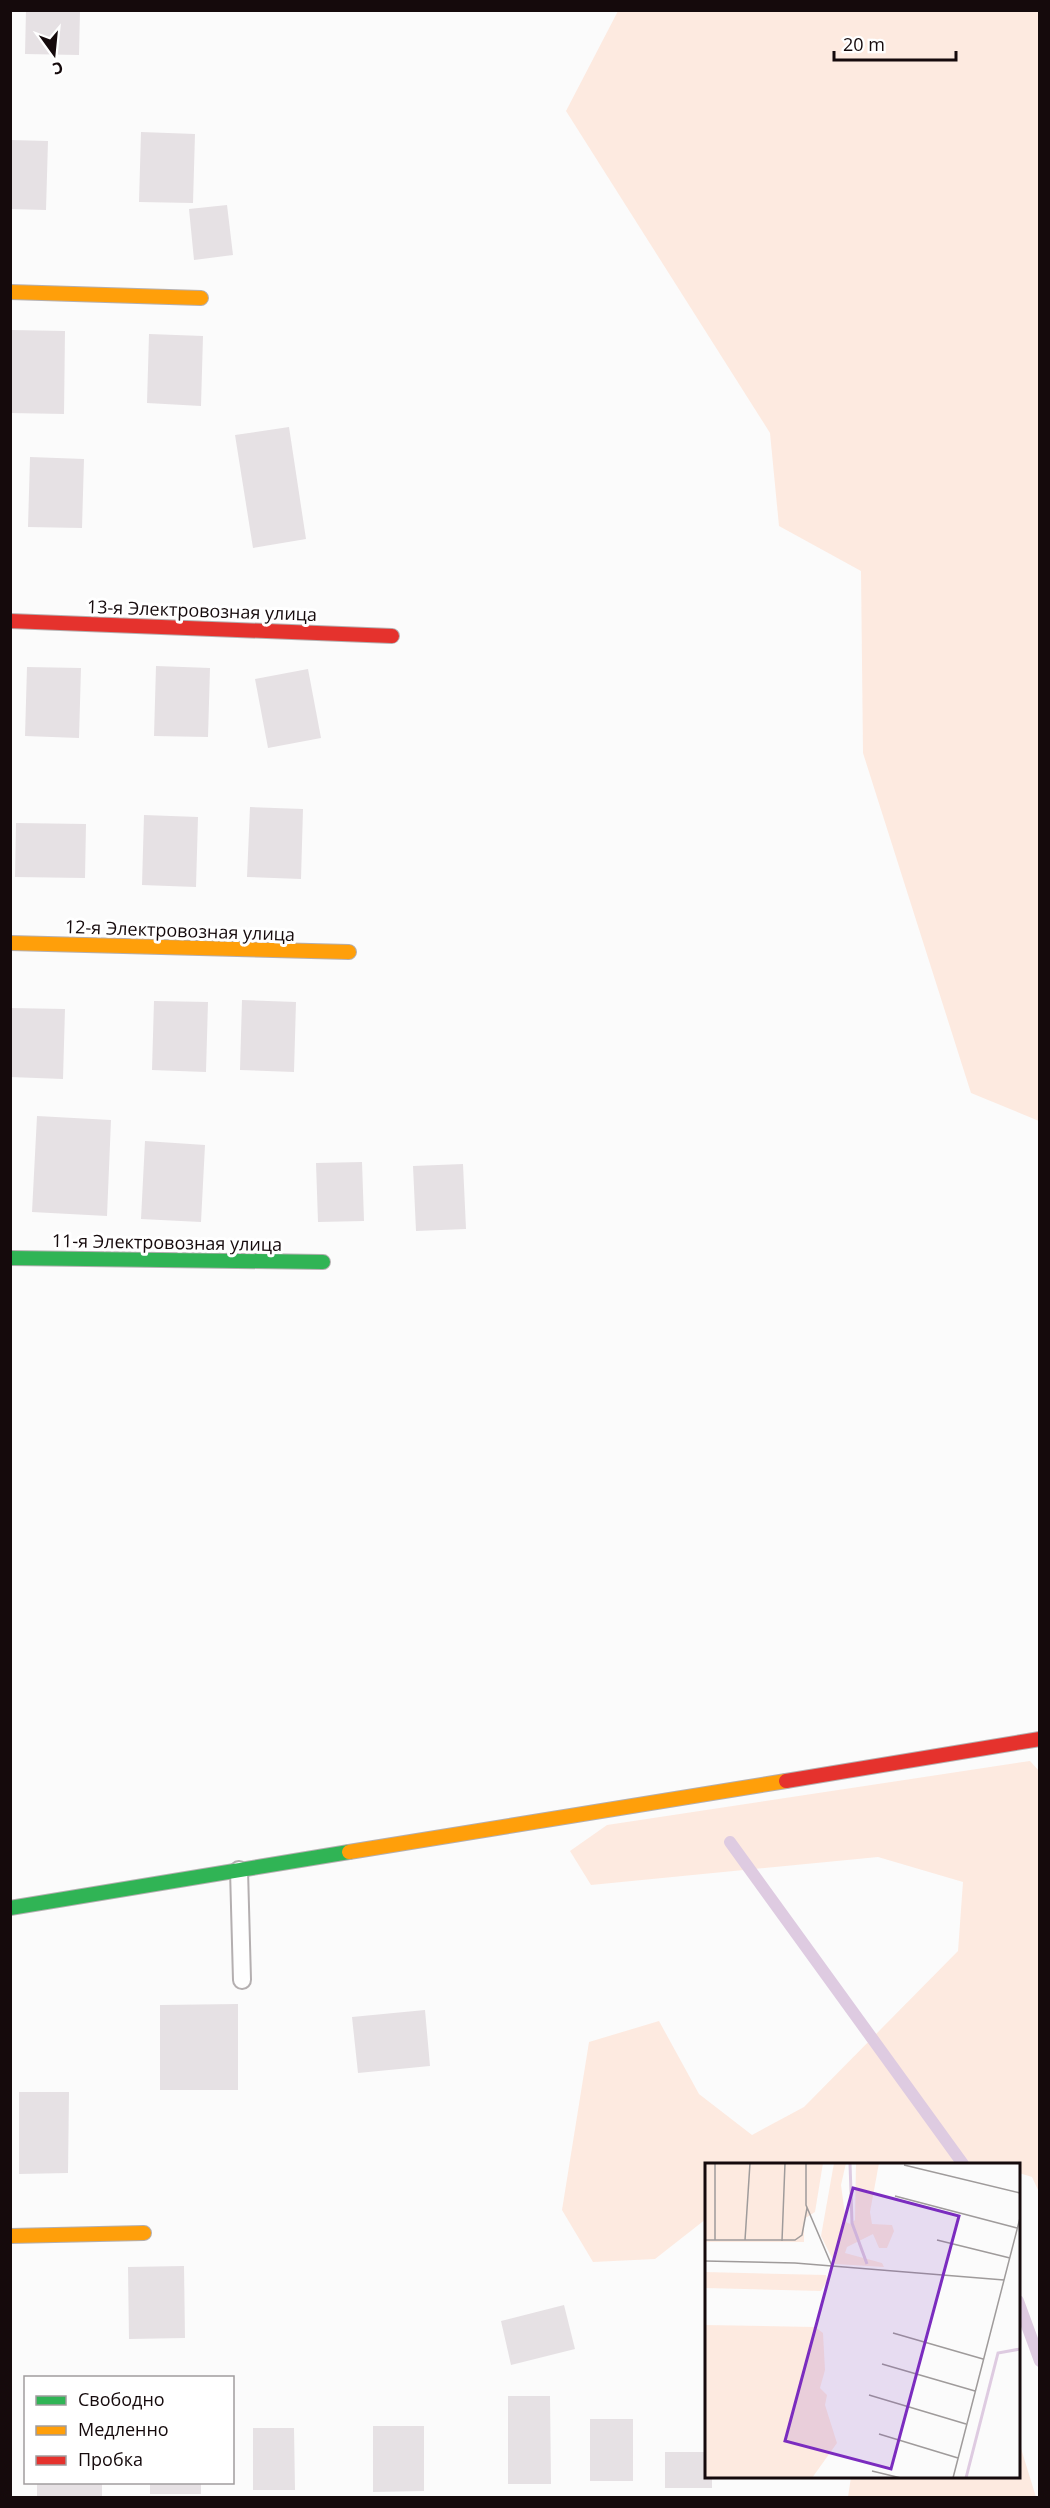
<svg xmlns="http://www.w3.org/2000/svg" width="1050" height="2508" viewBox="0 0 1050 2508" font-family="'Open Sans',sans-serif">
<rect width="100%" height="100%" fill="#fbfbfb"/>
<path fill="#fdeae0" d="M618 11H1039V1121L971 1093 863 753 861 571 779 526 770 433 566 111Z
M1030 1761 1040 1772 1039 2192 1032 2177 1019 2173 1018 2164H706V2219L655 2259 593 2262 562 2210 589 2042 659 2021 699 2094 752 2135 804 2107 958 1951 963 1882 878 1857 591 1885 570 1851 607 1825Z
M1019 2442 1036 2497H848L851 2477 1018 2476Z"/>
<g fill="none" stroke-linecap="round" stroke-linejoin="round">
<path stroke="#decbe1" stroke-width="12" d="M730 1842 963 2164
M1018 2301 1040 2361"/>
</g>
<path fill="#e6e1e4" d="M26 10H80L79 55 25 54Z
M141 132 195 134 193 203 139 202Z
M10 140 48 141 46 210 10 209Z
M227 205 233 255 194 260 189 209Z
M11 330 65 331 64 414 10 413Z
M149 334 203 336 201 406 147 403Z
M289 427 306 539 253 548 235 435Z
M30 457 84 459 82 528 28 527Z
M156 666 210 668 208 737 154 736Z
M27 667 81 668 79 738 25 736Z
M308 669 321 738 268 748 255 679Z
M250 807 303 809 301 879 247 877Z
M144 815 198 817 196 887 142 885Z
M16 823 86 824 85 878 15 877Z
M242 1000 296 1002 294 1072 240 1070Z
M154 1001 208 1002 206 1072 152 1070Z
M11 1008 65 1009 63 1079 10 1077Z
M37 1116 111 1120 107 1216 32 1212Z
M145 1141 205 1145 201 1222 141 1219Z
M362 1162 364 1221 318 1222 316 1163Z
M463 1164 466 1229 416 1231 413 1166Z
M238 2004V2090H160V2005Z
M425 2010 430 2066 358 2073 352 2017Z
M19 2092H69L68 2173 19 2174Z
M184 2266 185 2338 129 2339 128 2267Z
M564 2305 575 2349 511 2365 501 2321Z
M508 2396H550L551 2484H508Z
M590 2419H633V2481H590Z
M373 2426H424V2491L373 2492Z
M253 2428H294L295 2490H253Z
M665 2452H706V2476H712V2488H665Z
M37 2482H102V2496H37Z
M150 2482H201V2494H150Z"/>
<g fill="none" stroke-linecap="round" stroke-linejoin="round">
<defs>
<path id="lane" d="M239 1870 242 1980"/>
<path id="fast" d="M10 1258 323 1262
M10 1908 349 1852"/>
<path id="slow" d="M10 292 201 298
M10 943 349 952
M349 1852 786 1781
M10 2236 144 2233"/>
<path id="jam" d="M10 621 392 636
M786 1781 1040 1739"/>
</defs>
<use href="#lane" stroke="#b4afb0" stroke-width="20"/>
<use href="#fast" stroke="#b4afb0" stroke-width="16"/>
<use href="#slow" stroke="#b4afb0" stroke-width="16"/>
<use href="#jam" stroke="#b4afb0" stroke-width="16"/>
<use href="#lane" stroke="#fefefe" stroke-width="16"/>
<use href="#fast" stroke="#30b455" stroke-width="14"/>
<use href="#slow" stroke="#ff9f0a" stroke-width="14"/>
<use href="#jam" stroke="#e5322d" stroke-width="14"/>
</g>
<g text-anchor="middle" dominant-baseline="central" stroke-width="6" stroke-linejoin="round" paint-order="stroke">
<g font-size="18" fill="#150a0c" stroke="#fff">
<text transform="translate(202 610) rotate(2)">13-я Электровозная улица</text>
<text transform="translate(180 930) rotate(2)">12-я Электровозная улица</text>
<text transform="translate(167 1242) rotate(1)">11-я Электровозная улица</text>
</g>
</g>
<g transform="translate(705 2163)">
<rect width="315" height="315" fill="#fbfbfb"/>
<path d="M0 0H118L110 49 99 56V79H0ZM129 0H141L136 22 141 59 145 61 150 57 151 0H174L165 49 167 61 187 62 189 68 182 85H174L168 71 142 84 140 90 177 100 179 104 130 101 116 73ZM0 109 121 112 122 118 116 128 0 125ZM0 162 110 164 118 170 120 207 115 225 122 232 120 242 132 280 107 315H0Z" fill="#fdeae0"/>
<path fill="none" stroke="#decbe1" stroke-width="3" d="M145 0 147 60 162 101M261 315 293 190 315 186"/>
<path fill="none" stroke="#9f9b9b" stroke-width="1.5" d="M10 0V77M101 0V42L127 103M199 2 315 30M190 33 312 65M0 77H90L97 72 102 45M40 77 45 0M232 77 305 95M77 78 80 0M0 98 90 100 299 117M188 170 278 196M177 201 270 228M164 232 261 261M174 271 253 295M167 308 196 315M248 315 315 55"/>
<path fill="#7b2cbf" fill-opacity="0.15" stroke="#7b2cbf" stroke-width="3" d="M148 25 254 53 186 306 80 278Z"/>
<rect width="315" height="315" fill="none" stroke="#150a0c" stroke-width="3"/>
</g>
<rect width="1050" height="2508" fill="none" stroke="#150a0c" stroke-width="24"/>
<rect x="24" y="2376" width="210" height="108" fill="#ffffff" stroke="#a19d9e" stroke-width="1.5"/>
<rect x="36" y="2396" width="30" height="9" fill="#30b455" stroke="#a19d9e" stroke-width="1.5"/>
<text x="78" y="2406" font-size="18" fill="#150a0c">Свободно</text>
<rect x="36" y="2426" width="30" height="9" fill="#ff9f0a" stroke="#a19d9e" stroke-width="1.5"/>
<text x="78" y="2436" font-size="18" fill="#150a0c">Медленно</text>
<rect x="36" y="2456" width="30" height="9" fill="#e5322d" stroke="#a19d9e" stroke-width="1.5"/>
<text x="78" y="2466" font-size="18" fill="#150a0c">Пробка</text>
<g transform="translate(54 54) rotate(165)" stroke="#ffffff" stroke-width="4.5" paint-order="stroke">
<path d="M0-4.5L10 22L0 15L-10 22Z" fill="#150a0c"/>
<text y="-9" font-size="16" font-weight="bold" text-anchor="middle" fill="#150a0c">С</text>
</g>
<path d="M834 51v9h122v-9" fill="none" stroke="#150a0c" stroke-width="3"/>
<text x="843" y="51" font-size="18" fill="#150a0c" stroke="#ffffff" stroke-width="4.5" paint-order="stroke">20 m</text>
</svg>
